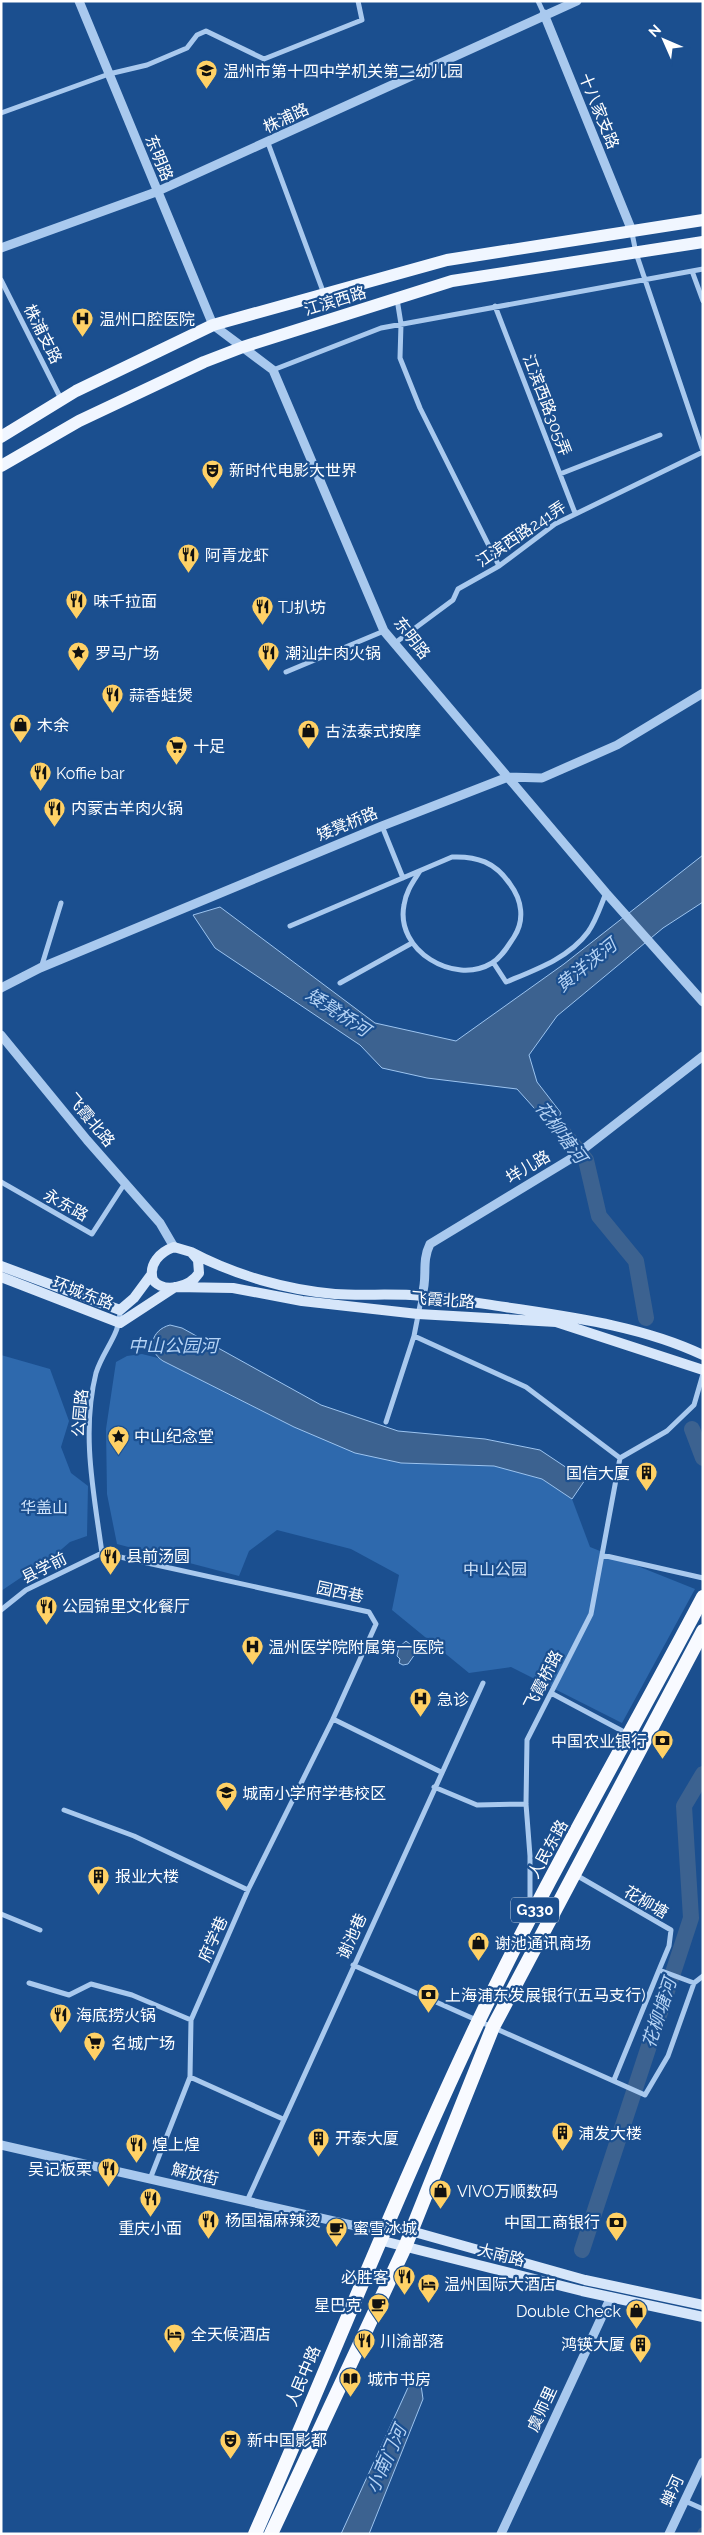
<svg xmlns="http://www.w3.org/2000/svg" width="704" height="2535" viewBox="0 0 704 2535" font-family="Raleway,'Noto Sans SC',sans-serif">
<rect width="100%" height="100%" fill="#1b4f8f"/>
<path fill="#2e69ad" d="M142 1354 158 1358 294 1427 401 1463 494 1466 542 1479 572 1499 590 1547 695 1589 622 1723 511 1667 469 1673 392 1610 399 1575 351 1549 277 1530 249 1551 239 1576 117 1544 107 1494 106 1429 116 1362 127 1356Z
M1 1355 50 1369 69 1421 61 1447 71 1473 88 1486 87 1536 70 1542 56 1554 1 1591Z"/>
<path fill="#3c6290" stroke="#9cc4f0" d="M703 855V902L663 928 557 1016 529 1055 537 1082 561 1113 553 1129 517 1089 427 1078 382 1068 360 1045 215 948 193 915 220 907 375 1023 456 1041 564 964Z
M170 1325 182 1328 321 1405 398 1431 485 1439 540 1450 585 1480 572 1499 542 1479 494 1466 401 1463 355 1453 294 1427 163 1361C146 1350 151 1330 170 1325Z
M406 1641 415 1648V1654L408 1664 403 1665 399 1663 400 1659 397 1656 399 1647Z
M411 2381 421 2385 423 2399 369 2534H341Z"/>
<g fill="none" stroke-linecap="round" stroke-linejoin="round">
<path stroke="#3c6290" stroke-width="10" d="M702 2534 703 2532"/>
<path stroke="#3c6290" stroke-width="16" d="M542 1107 586 1160 599 1216 636 1261 646 1318
M692 1429 703 1458
M582 2250 691 1918 684 1806 703 1774"/>
<path stroke="#a9c9ee" stroke-width="5" d="M538 1 544 14
M1 113 109 74 147 65 187 48 197 35 206 31 264 59 362 20 358 1
M268 143 324 294
M632 233 636 253 703 451
M692 271 703 301
M1 280 61 399
M397 299 401 324 400 358 420 408 499 566
M495 306 575 513
M273 370 381 328 703 269
M560 474 660 435
M395 643 453 600 458 589 499 566 555 524 703 452
M286 672 384 631
M382 826 403 878
M290 926 452 857C477 856 495 862 510 884 522 900 525 920 514 937 508 946 502 957 492 963 454 986 395 950 404 905 406 891 413 882 420 871
M493 962 506 982C535 970 569 958 588 932 596 921 601 905 606 893
M41 968 61 903
M340 983 412 943
M1 1182 92 1234 125 1183
M414 1336 526 1387 620 1458
M386 1422 414 1336 422 1295
M102 1553 369 1612 376 1624 333 1719 441 1772
M102 1553C94 1494 81 1433 96 1373 103 1350 121 1334 120 1310
M602 1555 703 1578
M1 1610 26 1590 102 1553
M551 1693 628 1734
M434 1787 477 1805 526 1804
M64 1810 134 1836 248 1890
M576 1875 671 1930 669 1946 659 1970
M530 1909V1856L526 1804 527 1740 591 1614 620 1458 667 1431 694 1405 703 1374
M1 1914 40 1930
M353 1965 645 2095 668 2056 694 1983 703 1976
M29 1983 69 1995 91 1984 132 1995 191 2020
M190 2077 283 2119
M614 2080 659 1970 694 1983
M150 2179 190 2077 191 2020 248 1890 333 1719
M247 2201 483 1683
M685 2501 703 2509"/>
<path stroke="#a9c9ee" stroke-width="9" d="M79 1 213 325 273 370 384 631 606 893 703 1002
M544 14 632 231
M1 248 156 192 577 1
M1 988 40 968 382 826 508 777 542 778 617 745 703 693
M1 1035 87 1140 160 1223 174 1247
M422 1295C428 1277 421 1262 430 1244L572 1158 703 1056
M1 2145 382 2232
M501 2534 611 2297
M669 2534 703 2462"/>
<path stroke="#d6e6fa" stroke-width="10" d="M174 1247 191 1252 198 1260 199 1273C190 1287 164 1294 153 1280 148 1264 160 1252 174 1247Z
M191 1252C234 1275 287 1290 335 1294 364 1296 394 1293 422 1296 450 1298 477 1303 505 1307 571 1317 642 1326 703 1355
M1 1266 120 1310 134 1298 151 1275
M1 1277 120 1323 175 1287 233 1288 302 1301 418 1314 556 1322 703 1370
M386 2224 585 2280 703 2305
M379 2240 582 2291 703 2317"/>
<path stroke="#f0f6ff" stroke-width="12" d="M1 437 76 391 213 325 447 260 703 220
M1 466 79 421 204 362 243 347 452 281 703 242"/>
<path stroke="#f8faff" stroke-width="14" d="M255 2534C330 2364 398 2190 478 2022 547 1878 628 1739 703 1597
M271 2534 405 2247 493 2027 703 1631"/>
</g>
<defs>
<symbol id="school-pin" viewBox="-11 -11 22 30"><path d="M0 17L-7.5 6A9.5 9.5 0 1 1 7.5 6Z" fill="#ffd166" stroke="#1b4f8f"/><path d="M0-5L7-2L0 1L-7-2ZM-4 1L0 2.5L4 1V4Q0 6-4 4Z" fill="#111"/></symbol>
<symbol id="hospital-pin" viewBox="-11 -11 22 30"><path d="M0 17L-7.5 6A9.5 9.5 0 1 1 7.5 6Z" fill="#ffd166" stroke="#1b4f8f"/><path d="M-5-5h3v3.5h4V-5h3V5h-3V1.5h-4V5h-3Z" fill="#111"/></symbol>
<symbol id="theatre-pin" viewBox="-11 -11 22 30"><path d="M0 17L-7.5 6A9.5 9.5 0 1 1 7.5 6Z" fill="#ffd166" stroke="#1b4f8f"/><path d="M-5-5.5Q0-4 5-5.5V0Q5 5 0 6Q-5 5-5 0ZM-3.3-2.5H-1v1.5H-3.3ZM1-2.5H3.3v1.5H1ZM-2.8 1Q0 5.5 2.8 1Z" fill="#111"/></symbol>
<symbol id="restaurant-pin" viewBox="-11 -11 22 30"><path d="M0 17L-7.5 6A9.5 9.5 0 1 1 7.5 6Z" fill="#ffd166" stroke="#1b4f8f"/><path d="M-5-6h1v4h1v-4h1v4h1v-4h1v5L-1.5 .5V6h-2V.5L-5-1ZM5-6V6H3V1.5H1.5Q1.5-4 5-6Z" fill="#111"/></symbol>
<symbol id="sight-pin" viewBox="-11 -11 22 30"><path d="M0 17L-7.5 6A9.5 9.5 0 1 1 7.5 6Z" fill="#ffd166" stroke="#1b4f8f"/><path d="M0-6L1.8-2.2L6-1.7L2.9 1.2L3.7 5.4L0 3.3L-3.7 5.4L-2.9 1.2L-6-1.7L-1.8-2.2Z" fill="#111"/></symbol>
<symbol id="shop-pin" viewBox="-11 -11 22 30"><path d="M0 17L-7.5 6A9.5 9.5 0 1 1 7.5 6Z" fill="#ffd166" stroke="#1b4f8f"/><path d="M-5-2.5h2.3a2.7 3.5 0 0 1 5.4 0H5L5.5 6h-11ZM-1.5-2.5h3a1.5 2.3 0 0 0-3 0Z" fill="#111"/></symbol>
<symbol id="supermarket-pin" viewBox="-11 -11 22 30"><path d="M0 17L-7.5 6A9.5 9.5 0 1 1 7.5 6Z" fill="#ffd166" stroke="#1b4f8f"/><path d="M-6-5.5h2.5l.6 2H6L4.5 2H-2.5L-4.4-4H-6ZM-1.5 3.2a1.3 1.3 0 1 0 .1 0ZM3 3.2a1.3 1.3 0 1 0 .1 0Z" fill="#111"/></symbol>
<symbol id="building-pin" viewBox="-11 -11 22 30"><path d="M0 17L-7.5 6A9.5 9.5 0 1 1 7.5 6Z" fill="#ffd166" stroke="#1b4f8f"/><path d="M-4-6H4V6H1V3H-1V6H-4ZM-2.5-4.3h1.7v1.8h-1.7ZM.8-4.3h1.7v1.8H.8ZM-2.5-1h1.7V.8h-1.7ZM.8-1h1.7V.8H.8Z" fill="#111"/></symbol>
<symbol id="bank-pin" viewBox="-11 -11 22 30"><path d="M0 17L-7.5 6A9.5 9.5 0 1 1 7.5 6Z" fill="#ffd166" stroke="#1b4f8f"/><path d="M-6-4H6V4H-6ZM0-2.3a2.3 2.3 0 1 0 0 4.6a2.3 2.3 0 1 0 0-4.6Z" fill="#111"/></symbol>
<symbol id="cafe-pin" viewBox="-11 -11 22 30"><path d="M0 17L-7.5 6A9.5 9.5 0 1 1 7.5 6Z" fill="#ffd166" stroke="#1b4f8f"/><path d="M-5.5-4.5H6V0H3Q3 3.5 0 3.5H-2.5Q-5.5 3.5-5.5 0ZM3-3.2v2h1.7v-2ZM-6 4.5H4V6H-6Z" fill="#111"/></symbol>
<symbol id="hotel-pin" viewBox="-11 -11 22 30"><path d="M0 17L-7.5 6A9.5 9.5 0 1 1 7.5 6Z" fill="#ffd166" stroke="#1b4f8f"/><path d="M-6-4.5h1.5V1H6V5H4.5V3h-9V5H-6ZM-4 0a1.8 1.8 0 1 1 3.6 0ZM.5 0V-2.5h3Q6-2.5 6 0Z" fill="#111"/></symbol>
<symbol id="library-pin" viewBox="-11 -11 22 30"><path d="M0 17L-7.5 6A9.5 9.5 0 1 1 7.5 6Z" fill="#ffd166" stroke="#1b4f8f"/><path d="M-6-4Q-3-5.5-.7-3.5V5Q-3 3-6 4ZM6-4Q3-5.5 .7-3.5V5Q3 3 6 4Z" fill="#111"/></symbol>
</defs>
<g fill-rule="evenodd">
<use href="#school-pin" x="194" y="58" width="25" height="34"/>
<use href="#hospital-pin" x="70" y="306" width="25" height="34"/>
<use href="#theatre-pin" x="200" y="458" width="25" height="34"/>
<use href="#restaurant-pin" x="176" y="542" width="25" height="34"/>
<use href="#restaurant-pin" x="64" y="588" width="25" height="34"/>
<use href="#restaurant-pin" x="250" y="594" width="25" height="34"/>
<use href="#sight-pin" x="66" y="640" width="25" height="34"/>
<use href="#restaurant-pin" x="256" y="640" width="25" height="34"/>
<use href="#restaurant-pin" x="100" y="682" width="25" height="34"/>
<use href="#shop-pin" x="8" y="712" width="25" height="34"/>
<use href="#shop-pin" x="296" y="718" width="25" height="34"/>
<use href="#supermarket-pin" x="164" y="734" width="25" height="34"/>
<use href="#restaurant-pin" x="28" y="760" width="25" height="34"/>
<use href="#restaurant-pin" x="42" y="796" width="25" height="34"/>
<use href="#sight-pin" x="106" y="1424" width="25" height="34"/>
<use href="#building-pin" x="634" y="1460" width="25" height="34"/>
<use href="#restaurant-pin" x="98" y="1544" width="25" height="34"/>
<use href="#restaurant-pin" x="34" y="1594" width="25" height="34"/>
<use href="#hospital-pin" x="240" y="1634" width="25" height="34"/>
<use href="#hospital-pin" x="408" y="1686" width="25" height="34"/>
<use href="#bank-pin" x="650" y="1728" width="25" height="34"/>
<use href="#school-pin" x="214" y="1780" width="25" height="34"/>
<use href="#building-pin" x="86" y="1864" width="25" height="34"/>
<use href="#shop-pin" x="466" y="1930" width="25" height="34"/>
<use href="#bank-pin" x="416" y="1982" width="25" height="34"/>
<use href="#restaurant-pin" x="48" y="2002" width="25" height="34"/>
<use href="#supermarket-pin" x="82" y="2030" width="25" height="34"/>
<use href="#building-pin" x="550" y="2120" width="25" height="34"/>
<use href="#building-pin" x="306" y="2126" width="25" height="34"/>
<use href="#restaurant-pin" x="124" y="2132" width="25" height="34"/>
<use href="#restaurant-pin" x="96" y="2156" width="25" height="34"/>
<use href="#shop-pin" x="428" y="2178" width="25" height="34"/>
<use href="#restaurant-pin" x="138" y="2186" width="25" height="34"/>
<use href="#restaurant-pin" x="196" y="2208" width="25" height="34"/>
<use href="#bank-pin" x="604" y="2210" width="25" height="34"/>
<use href="#cafe-pin" x="324" y="2216" width="25" height="34"/>
<use href="#restaurant-pin" x="392" y="2264" width="25" height="34"/>
<use href="#hotel-pin" x="416" y="2272" width="25" height="34"/>
<use href="#cafe-pin" x="366" y="2292" width="25" height="34"/>
<use href="#shop-pin" x="624" y="2298" width="25" height="34"/>
<use href="#hotel-pin" x="162" y="2322" width="25" height="34"/>
<use href="#restaurant-pin" x="352" y="2328" width="25" height="34"/>
<use href="#building-pin" x="628" y="2332" width="25" height="34"/>
<use href="#library-pin" x="338" y="2366" width="25" height="34"/>
<use href="#theatre-pin" x="218" y="2428" width="25" height="34"/>
</g>
<g text-anchor="middle" dominant-baseline="central" stroke-width="4.5" stroke-linejoin="round" paint-order="stroke">
<rect fill="#1b4f8f" stroke="#bbcadd" stroke-width="1" x="511" y="1897.5" width="48" height="25" rx="4"/>
<g font-size="15" font-weight="bold" fill="#fff">
<text x="535" y="1910">G330</text>
</g>
<g font-size="16" fill="#fff" stroke="#1b4f8f" text-anchor="start">
<text x="223" y="71">温州市第十四中学机关第二幼儿园</text>
<text x="99" y="319">温州口腔医院</text>
<text x="229" y="470">新时代电影大世界</text>
<text x="205" y="555">阿青龙虾</text>
<text x="93" y="601">味千拉面</text>
<text x="278" y="607">TJ扒坊</text>
<text x="95" y="653">罗马广场</text>
<text x="285" y="653">潮汕牛肉火锅</text>
<text x="129" y="695">蒜香蛙煲</text>
<text x="37" y="725">木余</text>
<text x="325" y="731">古法泰式按摩</text>
<text x="193" y="746">十足</text>
<text x="56" y="773">Koffie bar</text>
<text x="71" y="808">内蒙古羊肉火锅</text>
<text x="134" y="1436">中山纪念堂</text>
<text x="630" y="1473" text-anchor="end">国信大厦</text>
<text x="126" y="1556">县前汤圆</text>
<text x="62" y="1606">公园锦里文化餐厅</text>
<text x="268" y="1647">温州医学院附属第一医院</text>
<text x="437" y="1699">急诊</text>
<text x="647" y="1741" text-anchor="end">中国农业银行</text>
<text x="242" y="1793">城南小学府学巷校区</text>
<text x="115" y="1876">报业大楼</text>
<text x="495" y="1943">谢池通讯商场</text>
<text x="445" y="1995">上海浦东发展银行(五马支行)</text>
<text x="76" y="2015">海底捞火锅</text>
<text x="111" y="2043">名城广场</text>
<text x="578" y="2133">浦发大楼</text>
<text x="335" y="2138">开泰大厦</text>
<text x="152" y="2144">煌上煌</text>
<text x="92" y="2169" text-anchor="end">吴记板栗</text>
<text x="457" y="2191">VIVO万顺数码</text>
<text x="225" y="2220">杨国福麻辣烫</text>
<text x="600" y="2222" text-anchor="end">中国工商银行</text>
<text x="150" y="2228" text-anchor="middle">重庆小面</text>
<text x="353" y="2228">蜜雪冰城</text>
<text x="389" y="2277" text-anchor="end">必胜客</text>
<text x="444" y="2284">温州国际大酒店</text>
<text x="362" y="2305" text-anchor="end">星巴克</text>
<text x="621" y="2311" text-anchor="end">Double Check</text>
<text x="191" y="2334">全天候酒店</text>
<text x="380" y="2341">川渝部落</text>
<text x="625" y="2344" text-anchor="end">鸿锳大厦</text>
<text x="367" y="2379">城市书房</text>
<text x="247" y="2440">新中国影都</text>
</g>
<g font-size="16" fill="#fff" stroke="#1b4f8f">
<text transform="translate(599 111) rotate(68)">十八家支路</text>
<text transform="translate(286 118) rotate(-25)">株浦路</text>
<text transform="translate(159 158) rotate(68)">东明路</text>
<text transform="translate(335 301) rotate(-17)">江滨西路</text>
<text transform="translate(43 334) rotate(63)">株浦支路</text>
<text transform="translate(547 405) rotate(69)">江滨西路305弄</text>
<text transform="translate(521 534) rotate(-34)">江滨西路241弄</text>
<text transform="translate(412 638) rotate(52)">东明路</text>
<text transform="translate(347 824) rotate(-22)">矮凳桥路</text>
<text transform="translate(91 1120) rotate(50)">飞霞北路</text>
<text transform="translate(528 1167) rotate(-31)">垟儿路</text>
<text transform="translate(66 1205) rotate(29)">永东路</text>
<text transform="translate(83 1293) rotate(21)">环城东路</text>
<text transform="translate(443 1300) rotate(4)">飞霞北路</text>
<text transform="translate(80 1413) rotate(-85)">公园路</text>
<text transform="translate(44 1568) rotate(-27)">县学前</text>
<text transform="translate(340 1592) rotate(12)">园西巷</text>
<text transform="translate(543 1680) rotate(-63)">飞霞桥路</text>
<text transform="translate(548 1849) rotate(-61)">人民东路</text>
<text transform="translate(646 1902) rotate(30)">花柳塘</text>
<text transform="translate(352 1936) rotate(-66)">谢池巷</text>
<text transform="translate(213 1939) rotate(-66)">府学巷</text>
<text transform="translate(195 2174) rotate(13)">解放街</text>
<text transform="translate(501 2255) rotate(14)">大南路</text>
<text transform="translate(303 2376) rotate(-67)">人民中路</text>
<text transform="translate(542 2409) rotate(-65)">虞师里</text>
<text transform="translate(672 2491) rotate(-65)">蝉河</text>
</g>
<g font-size="16" fill="#cfe3fa" stroke="#1b4f8f">
<text x="44" y="1507">华盖山</text>
<text x="495" y="1569">中山公园</text>
</g>
<g font-size="18" font-style="italic" fill="#b5d3f5" stroke="#1b4f8f">
<text transform="translate(586 965) rotate(-39)">黄洋浃河</text>
<text transform="translate(338 1012) rotate(33)">矮凳桥河</text>
<text transform="translate(561 1132) rotate(53)">花柳塘河</text>
<text x="173" y="1345">中山公园河</text>
<text transform="translate(659 2013) rotate(-72)">花柳塘河</text>
<text transform="translate(386 2459) rotate(-66)">小南门河</text>
</g>
</g>
<rect width="704" height="2535" fill="none" stroke="#ffffff" stroke-width="5"/>
<g transform="translate(664 40) rotate(315)" stroke="#1b4f8f" stroke-width="4" paint-order="stroke">
<path d="M0-4L9 19L0 12L-9 19Z" fill="#ffffff"/>
<text y="-8" font-size="14" font-weight="bold" text-anchor="middle" fill="#ffffff">N</text>
</g>
</svg>
